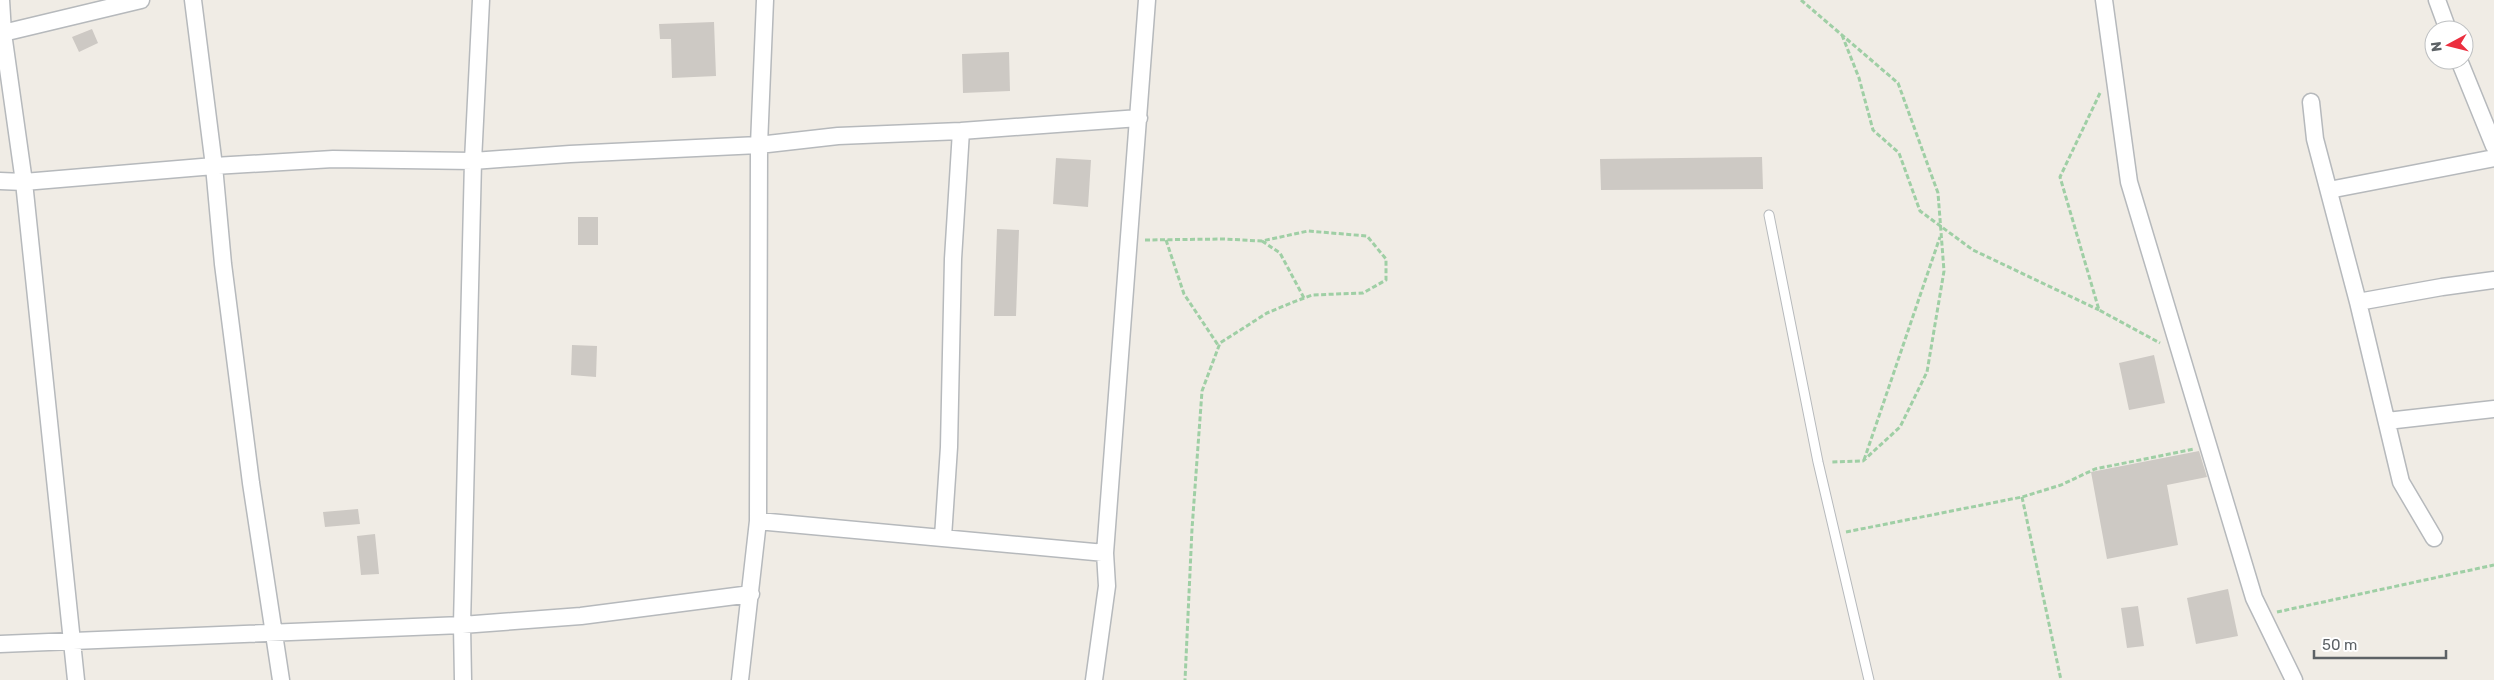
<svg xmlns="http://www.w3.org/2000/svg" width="2494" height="680" viewBox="0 0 2494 680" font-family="Rubik,sans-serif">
<rect width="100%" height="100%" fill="#f0ece5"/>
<path fill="#cdc9c4" d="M714 22 716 76 672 78 671 39H660L659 24Z
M92 29 98 43 79 52 72 37Z
M1009 52 1010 91 963 93 962 54Z
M1762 157 1763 189 1601 190 1600 159Z
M1056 158 1091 160 1088 207 1053 204Z
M578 217H598V245H578Z
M997 229 1019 230 1016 316H994Z
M572 345 597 346 596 377 571 375Z
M2154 355 2165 403 2129 410 2119 363Z
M2199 451 2207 477 2167 485 2178 545 2107 559 2091 472Z
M358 509 360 524 325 527 323 512Z
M375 534 379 574 361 575 357 536Z
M2228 589 2238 636 2196 644 2187 598Z
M2138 606 2144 646 2127 648 2121 608Z"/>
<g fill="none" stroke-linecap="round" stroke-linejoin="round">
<defs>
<path id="lane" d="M1769 215 1818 462 1869 680"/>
<path id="street" d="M1 0 3 33 24 182 76 680
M193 0 214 166 223 264 251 483 281 680
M2104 0 2129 182 2254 598 2294 680
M2437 0 2448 30
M3 33 141 0
M2459 60 2494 146
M2311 102 2315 139 2358 302 2401 482 2434 538
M0 181 24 182 214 166 333 159 473 161 570 154 759 145 838 136 961 131 1139 118
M2329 190 2494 158
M2358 302 2442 287 2494 280
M2387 421 2494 409
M758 521 1105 553
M943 537 949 447 953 259 961 131
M0 644 462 625 581 616 751 594
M463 680 462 625 473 161 481 0
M740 680 758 521 759 145 765 0
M1094 680 1107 586 1105 553 1147 0"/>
</defs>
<use href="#lane" stroke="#b6b9bc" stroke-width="11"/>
<use href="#street" stroke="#b6b9bc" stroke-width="19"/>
<path stroke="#9fcfa5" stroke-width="3" stroke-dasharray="5 2.5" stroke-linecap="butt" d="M1801 0 1898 83 1938 193 1944 271 1927 372 1900 427 1863 461 1831 462
M1842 35 1859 78 1873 130 1899 153 1920 211 1973 250 2099 310
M2100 93 2060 177 2099 310 2160 343
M1145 240 1223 239 1262 241 1308 231 1367 236 1386 259V280L1363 293 1312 295 1291 303 1267 313 1220 343 1202 391 1192 529 1185 680
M1166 240 1184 294 1218 345
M1262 241 1280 253 1304 298
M1864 460 1940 237
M2022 497 2061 680
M1846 532 2022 497 2061 485 2095 469 2194 449
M2277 612 2494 565"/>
<use href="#lane" stroke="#fff" stroke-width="9"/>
<use href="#street" stroke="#fff" stroke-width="16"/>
</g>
<g transform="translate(2449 45) rotate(263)"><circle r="24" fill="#ffffff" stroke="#bec0c2"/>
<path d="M0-4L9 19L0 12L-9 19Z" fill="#ec2f3f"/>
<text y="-8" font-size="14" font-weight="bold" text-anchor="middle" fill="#5d6266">N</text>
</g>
<path d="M2314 650v8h132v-8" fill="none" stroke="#5d6266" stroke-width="2.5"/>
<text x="2322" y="650" font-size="15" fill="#5d6266" stroke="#ffffff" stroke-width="4" paint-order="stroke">50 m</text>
</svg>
